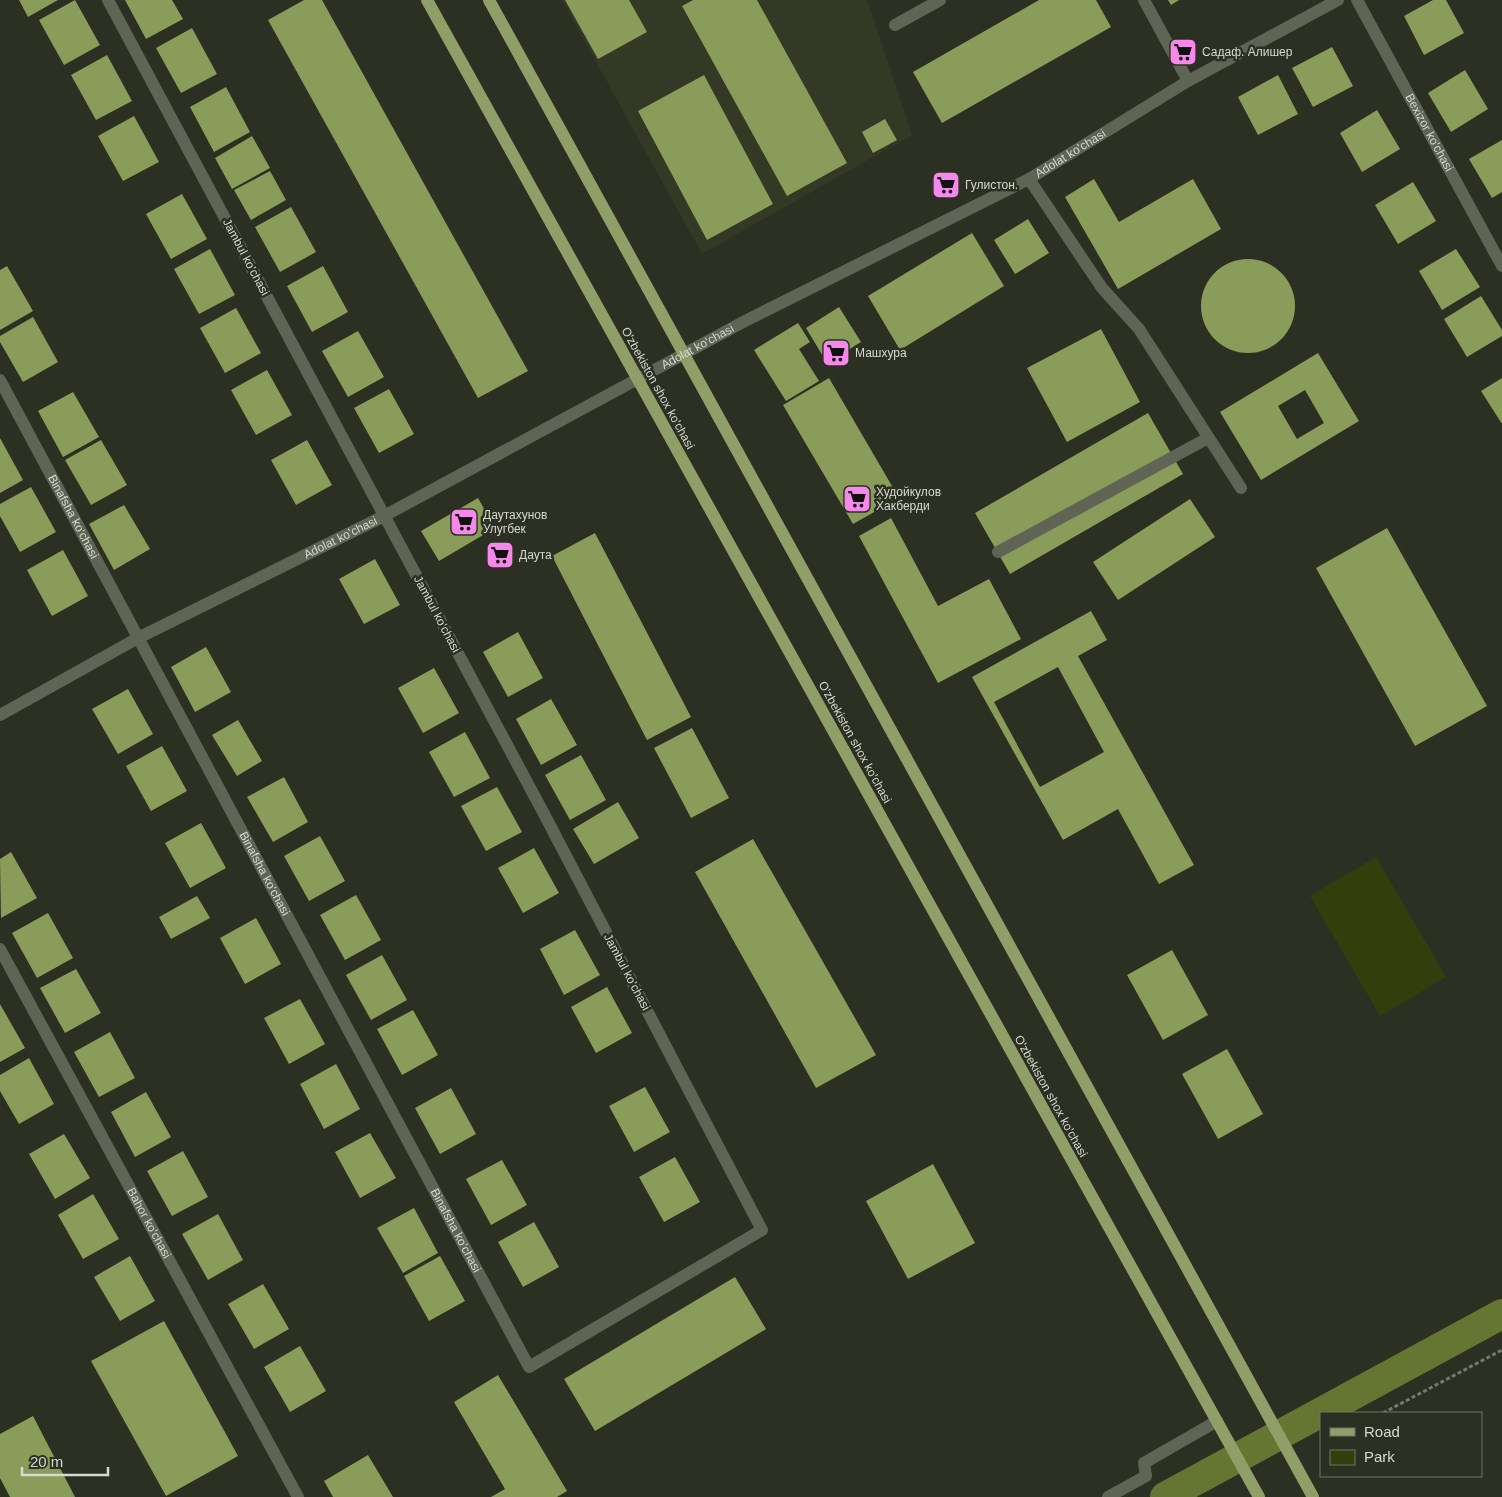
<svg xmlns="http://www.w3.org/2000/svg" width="1502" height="1497" viewBox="0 0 1502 1497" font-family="Helvetica,sans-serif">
<rect width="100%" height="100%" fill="#2c3022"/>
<path fill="#333925" d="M562 0H867L912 135 702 254Z"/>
<path fill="#333e0d" d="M1376 857 1446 977 1380 1016 1310 896Z"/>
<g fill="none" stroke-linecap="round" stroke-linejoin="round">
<path stroke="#657633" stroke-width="30" d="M1165 1497 1502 1314"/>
</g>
<path fill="#8a9c59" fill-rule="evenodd" d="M19 0H58L28 17Z
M75 0 100 45 64 65 39 20Z
M125 0H172L183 19 146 39Z
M304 0H322L528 371 478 398 268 20Z
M565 0H629L647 32 598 59Z
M693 0H757L847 163 787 196 682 6Z
M1039 0H1096L1111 27 942 123 913 72Z
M1168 0H1179L1171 5Z
M1433 0H1446L1464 33 1424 55 1404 16Z
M192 28 217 74 181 93 156 48Z
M1332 47 1353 86 1313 107 1292 68Z
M107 55 132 101 96 120 71 75Z
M1465 70 1488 109 1451 132 1428 93Z
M704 75 773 204 707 240 638 111Z
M1278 75 1298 114 1258 135 1238 97Z
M226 87 250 132 214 152 190 107Z
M1377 110 1400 149 1362 172 1340 133Z
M134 116 159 162 123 181 98 136Z
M885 119 897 140 873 153 862 132Z
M252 136 270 168 232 189 215 158Z
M1502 140V192L1492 198 1469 159Z
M270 171 286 200 251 220 234 190Z
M1094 179 1119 222 1193 179 1221 229 1118 289 1065 197Z
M1413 182 1436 221 1398 244 1375 205Z
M182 194 207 239 171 259 146 214Z
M291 207 316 252 280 272 255 227Z
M1028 219 1049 253 1015 274 994 240Z
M972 233 1004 286 900 350 868 296Z
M210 249 235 295 199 314 174 269Z
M1456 249 1480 287 1442 310 1419 271Z
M1201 306a47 47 0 1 1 94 0a47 47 0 1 1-94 0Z
M7 266 33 311 0 330V270Z
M323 266 348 312 312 332 287 286Z
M1481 296 1502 330V336L1467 357 1444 319Z
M839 307 861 342 827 363 806 328Z
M236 308 261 353 225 373 200 328Z
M33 317 58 362 23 382 0 342V336Z
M798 323 810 342 799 349 819 381 786 401 754 350Z
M1101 329 1140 402 1067 442 1027 368Z
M358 331 384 377 348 397 322 351Z
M1318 353 1359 421 1261 480 1220 412ZM1305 390 1324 423 1297 439 1278 406Z
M267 370 292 415 256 435 231 390Z
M829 378 899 498 853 524 783 405Z
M1502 378V424L1481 391Z
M389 389 414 434 379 453 354 408Z
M73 392 99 437 63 457 38 411Z
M1148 413 1183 474 1010 574 975 513Z
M0 438 23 480 0 493Z
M101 440 127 485 91 505 65 460Z
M307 440 332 485 296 505 271 460Z
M31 487 56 532 20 552 0 516V504Z
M478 498 495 528 439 561 421 531Z
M1190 499 1215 537 1118 600 1093 562Z
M124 505 150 549 114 570 89 524Z
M891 518 938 606 989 579 1021 639 938 683 859 536Z
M1387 528 1487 706 1415 746 1316 568Z
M595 533 691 717 647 740 552 556Z
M63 550 88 596 52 616 27 570Z
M375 559 400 605 364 624 339 579Z
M1091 611 1107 640 1078 656 1194 865 1159 884 1118 809 1063 840 972 677ZM1058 667 1104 752 1040 787 994 702Z
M518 632 543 678 508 697 483 652Z
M206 647 231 692 195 712 171 667Z
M434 668 459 713 423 733 398 688Z
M128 689 153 734 118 754 92 709Z
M551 699 577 745 541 765 516 719Z
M238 720 262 761 237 776 212 735Z
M692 728 729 798 691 818 654 748Z
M465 732 490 778 454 797 429 752Z
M162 746 187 791 151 811 126 766Z
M581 755 606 800 570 820 545 775Z
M284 777 308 822 273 842 247 797Z
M497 787 522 832 486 851 461 806Z
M618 802 639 838 594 864 573 829Z
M201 823 226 868 190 888 165 843Z
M320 836 345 881 309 901 284 856Z
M753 839 876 1055 816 1088 695 872Z
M534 848 559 893 523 913 498 868Z
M11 852 37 898 1 918 0 859Z
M356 895 381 940 345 960 320 915Z
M197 896 210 918 171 939 159 917Z
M48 913 73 958 37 978 12 933Z
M256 918 281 964 245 984 220 938Z
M575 930 600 975 564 995 540 949Z
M1172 950 1208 1015 1163 1040 1127 975Z
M382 955 407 1000 371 1020 346 975Z
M76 969 101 1013 65 1033 40 988Z
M607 987 632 1033 596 1053 571 1007Z
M300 999 325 1044 289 1064 264 1018Z
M0 1004 25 1048 0 1062Z
M413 1010 438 1055 402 1075 377 1029Z
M110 1032 135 1078 99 1097 74 1052Z
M1227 1049 1263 1114 1218 1139 1182 1074Z
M29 1058 54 1104 19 1124 0 1091V1075Z
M336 1064 360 1109 324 1129 300 1084Z
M645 1087 670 1132 634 1152 609 1106Z
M451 1088 476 1134 440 1154 415 1108Z
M146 1092 171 1137 135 1157 111 1112Z
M370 1133 396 1178 360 1198 335 1152Z
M64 1134 90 1178 55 1199 29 1154Z
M183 1151 208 1197 172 1216 147 1171Z
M675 1157 700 1202 664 1222 639 1177Z
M502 1160 527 1205 491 1225 466 1179Z
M933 1164 975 1243 908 1279 866 1201Z
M93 1194 119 1239 83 1259 58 1215Z
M414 1208 438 1253 403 1273 377 1228Z
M218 1214 243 1260 208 1280 182 1234Z
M534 1222 559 1267 523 1287 498 1242Z
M130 1256 155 1301 120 1321 94 1277Z
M440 1256 465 1301 429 1321 404 1276Z
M735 1277 766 1329 595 1431 564 1379Z
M263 1284 289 1329 254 1349 228 1304Z
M164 1321 238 1456 166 1496 91 1361Z
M300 1346 326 1391 290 1412 264 1367Z
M498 1375 567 1491 557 1497H491L505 1489 454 1402Z
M33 1416 75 1497H10L0 1478V1434Z
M368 1455 393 1497H333L324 1481Z"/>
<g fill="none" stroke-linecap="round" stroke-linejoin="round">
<path stroke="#767a6e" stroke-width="3" stroke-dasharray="4 2.5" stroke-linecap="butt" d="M1383 1413 1502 1350"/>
<g stroke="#5f6455" stroke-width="12">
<path d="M1144 0 1188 81"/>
<path id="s1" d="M1357 0 1502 266"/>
<path d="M895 25 940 0"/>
<path d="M1029 179 1102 288 1139 329 1241 488"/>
<path id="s2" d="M0 380 529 1367 762 1230 543 812 108 0"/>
<path d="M998 552 1208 438"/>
<path id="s3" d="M0 715 138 638 384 516 745 321 1029 179 1188 81 1338 0"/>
<path id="s4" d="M0 949 298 1497"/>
<path d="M1108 1497 1146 1476 1144 1463 1217 1421"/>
</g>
<path stroke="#909f68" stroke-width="12" d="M427 0 1259 1497
M489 0C761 500 1041 997 1313 1497"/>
</g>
<defs>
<symbol id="supermarket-square" viewBox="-11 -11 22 22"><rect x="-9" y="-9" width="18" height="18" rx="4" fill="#f788eb" stroke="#2c3022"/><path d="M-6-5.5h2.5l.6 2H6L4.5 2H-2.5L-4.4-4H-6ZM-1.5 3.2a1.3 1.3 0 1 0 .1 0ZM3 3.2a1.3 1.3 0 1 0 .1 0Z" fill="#111"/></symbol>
</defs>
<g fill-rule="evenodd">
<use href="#supermarket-square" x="1167" y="36" width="32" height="32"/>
<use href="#supermarket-square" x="930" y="169" width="32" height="32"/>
<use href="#supermarket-square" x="820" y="337" width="32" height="32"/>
<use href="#supermarket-square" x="841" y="483" width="32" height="32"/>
<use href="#supermarket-square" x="448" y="506" width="32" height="32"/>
<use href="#supermarket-square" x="484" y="539" width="32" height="32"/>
</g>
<g text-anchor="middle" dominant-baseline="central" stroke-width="5" stroke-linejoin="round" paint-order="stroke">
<g font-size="12" fill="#d7d9d1" stroke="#2c3022" text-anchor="start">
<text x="1202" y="52">Садаф. Алишер</text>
<text x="965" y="185">Гулистон.</text>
<text x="855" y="353">Машхура</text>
<text x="876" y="492">Худойкулов<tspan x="876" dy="14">Хакберди</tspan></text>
<text x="483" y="515">Даутахунов<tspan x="483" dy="14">Улугбек</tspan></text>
<text x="519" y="555">Даута</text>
</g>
<g font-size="12" fill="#d7d9d1" stroke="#2c3022">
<text stroke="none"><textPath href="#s1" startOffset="151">Bexizor ko'chasi</textPath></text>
<text stroke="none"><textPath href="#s3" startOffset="1209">Adolat ko'chasi</textPath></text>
<text transform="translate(246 257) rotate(62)">Jambul ko'chasi</text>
<text stroke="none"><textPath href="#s3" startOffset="789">Adolat ko'chasi</textPath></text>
<text transform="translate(658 388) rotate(61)">O'zbekiston shox ko'chasi</text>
<text stroke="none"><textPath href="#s2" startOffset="155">Binafsha ko'chasi</textPath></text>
<text stroke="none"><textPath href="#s3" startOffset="384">Adolat ko'chasi</textPath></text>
<text transform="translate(437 614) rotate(62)">Jambul ko'chasi</text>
<text transform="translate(855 742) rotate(61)">O'zbekiston shox ko'chasi</text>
<text stroke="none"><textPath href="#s2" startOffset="560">Binafsha ko'chasi</textPath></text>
<text transform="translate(627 972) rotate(62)">Jambul ko'chasi</text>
<text transform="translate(1051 1096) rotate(61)">O'zbekiston shox ko'chasi</text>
<text stroke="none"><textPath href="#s4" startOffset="312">Bahor ko'chasi</textPath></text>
<text stroke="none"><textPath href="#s2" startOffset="965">Binafsha ko'chasi</textPath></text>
</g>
</g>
<rect x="1320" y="1412" width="162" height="65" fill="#2c3022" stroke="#707468"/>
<rect x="1330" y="1428" width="25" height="8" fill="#909f68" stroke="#707468"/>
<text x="1364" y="1437" font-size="15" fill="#d7d9d1">Road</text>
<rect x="1330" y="1450" width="25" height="15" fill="#333e0d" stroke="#707468"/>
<text x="1364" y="1462" font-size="15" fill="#d7d9d1">Park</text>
<path d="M22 1467v8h86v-8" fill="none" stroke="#d7d9d1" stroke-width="2.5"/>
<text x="30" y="1467" font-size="15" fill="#d7d9d1" stroke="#2c3022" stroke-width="4" paint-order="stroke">20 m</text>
</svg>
